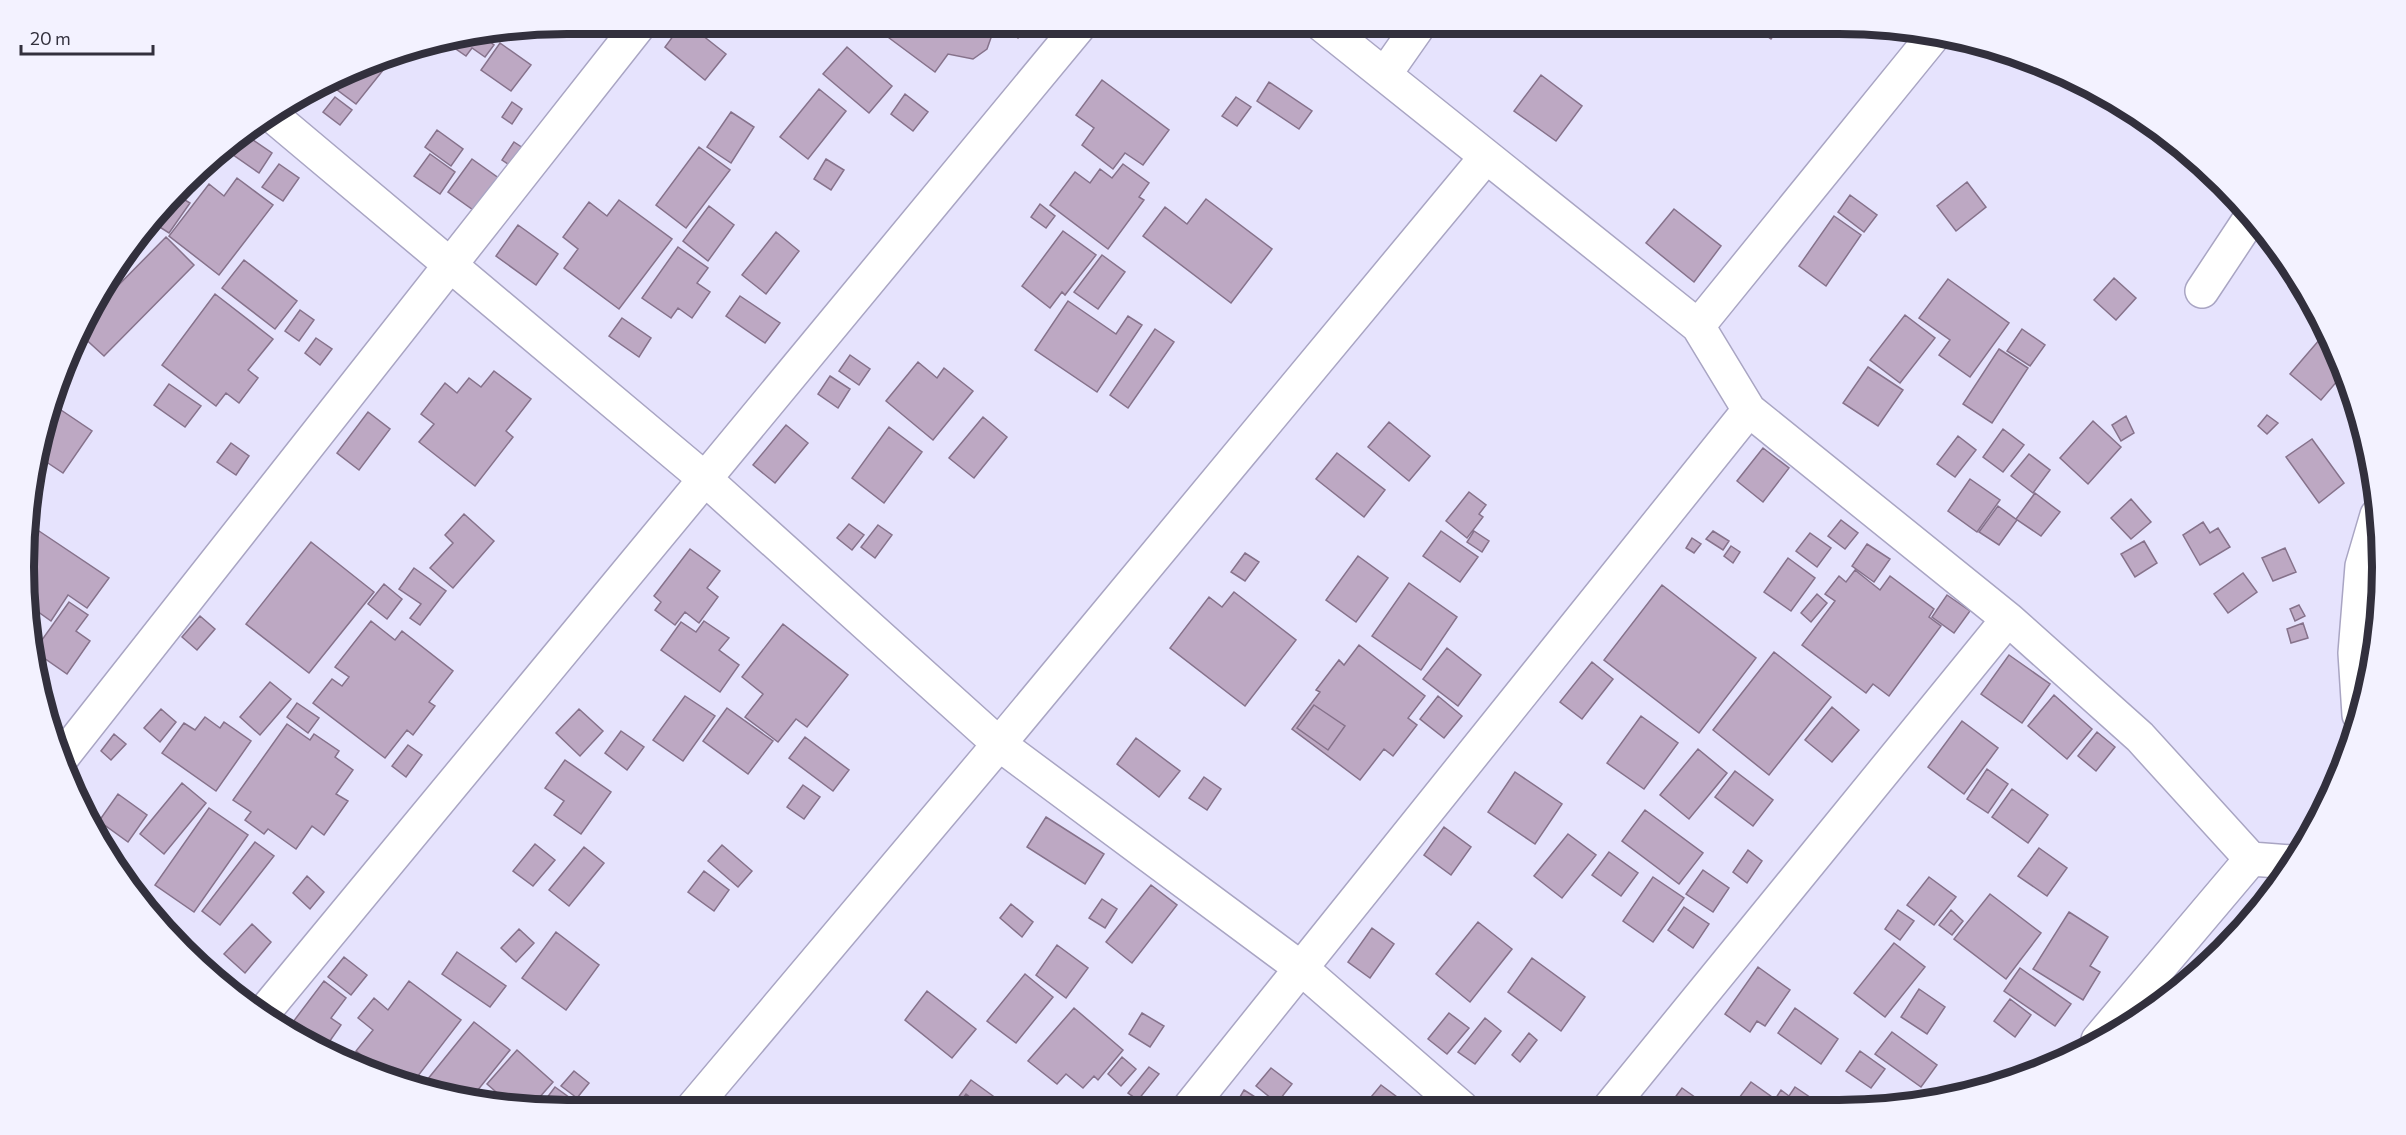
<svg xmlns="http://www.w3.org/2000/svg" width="2406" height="1135" viewBox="0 0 2406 1135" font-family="Commissioner,sans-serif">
<rect width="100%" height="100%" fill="#e6e3fd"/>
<path fill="#bda8c3" stroke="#86728b" stroke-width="1.5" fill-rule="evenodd" d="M682 24H688L726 54 705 80 665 47Z
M875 24H989L993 32 987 49 973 59 948 54 935 72 873 26Z
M1001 24H1030L1018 38Z
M1750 24H1782L1771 39Z
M485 38 494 45 485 57 472 48 466 56 456 49 462 42Z
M500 43 531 65 511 91 481 70Z
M847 47 892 86 869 113 823 74Z
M394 53 396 54 356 104 332 86Z
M1541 75 1582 106 1556 141 1514 111Z
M1102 80 1169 130 1143 165 1125 153 1113 169 1082 145 1094 128 1076 115Z
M1269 82 1312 111 1299 129 1257 101Z
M819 89 846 111 808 159 780 137Z
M905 94 928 112 913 131 891 114Z
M335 97 352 110 340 125 323 112Z
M1236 97 1251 107 1237 126 1222 116Z
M512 102 522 109 512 124 502 117Z
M731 112 754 127 731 163 707 147Z
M437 130 463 149 451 166 425 147Z
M243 133 272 153 259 173 229 152Z
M514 142 526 150 514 168 502 160Z
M699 147 730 170 686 228 656 205Z
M430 154 455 172 440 194 414 176Z
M472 159 500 179 476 212 448 192Z
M826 159 844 170 831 190 814 179Z
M279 164 299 178 283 201 262 187Z
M1123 164 1149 183 1139 197 1144 200 1108 249 1050 205 1075 172 1090 183 1100 169 1112 178Z
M237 178 273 205 219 275 169 236 209 184 224 196Z
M1967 182 1986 207 1956 231 1937 206Z
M1850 195 1877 215 1864 232 1838 212Z
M180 197 190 203 169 233 155 224Z
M1206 199 1272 249 1231 303 1143 236 1165 207 1187 224Z
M619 200 672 239 619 309 564 268 578 249 563 237 589 202 607 216Z
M1040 204 1055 216 1046 228 1031 217Z
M709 206 734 225 708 261 683 241Z
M1674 209 1721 246 1694 282 1646 243Z
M1834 216 1861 235 1826 286 1799 266Z
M518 225 558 254 536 285 496 256Z
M1063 231 1096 255 1065 295 1062 292 1050 308 1022 286Z
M776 232 799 251 766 294 742 275Z
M166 237 194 265 104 356 79 333 89 315Z
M678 247 708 268 697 283 710 292 692 318 678 308 671 318 642 298Z
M1102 255 1125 272 1098 309 1074 292Z
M244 260 297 301 275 329 222 288Z
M2114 278 2136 298 2116 320 2094 300Z
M1948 279 2009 323 1970 377 1939 355 1950 340 1919 318Z
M215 294 273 339 248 370 258 378 239 403 226 393 216 406 162 365Z
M740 296 780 323 765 343 726 316Z
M1068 301 1116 334 1128 316 1142 325 1097 392 1035 350Z
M300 310 314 320 299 341 285 331Z
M1905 315 1935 338 1900 383 1870 360Z
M622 318 651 338 639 357 609 336Z
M1155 329 1174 342 1128 408 1110 395Z
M2022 329 2045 345 2030 366 2007 351Z
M2326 332 2345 372 2321 400 2290 374Z
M316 338 332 349 320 365 305 353Z
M1999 349 2028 368 1992 423 1963 404Z
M850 355 870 369 859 385 839 371Z
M918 362 937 378 944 368 973 391 933 440 886 401Z
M1868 367 1903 390 1878 426 1843 403Z
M494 371 531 399 506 431 513 437 475 486 419 442 434 424 421 414 445 383 457 393 469 378 481 387Z
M830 376 850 389 838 408 818 394Z
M169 384 201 406 185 427 154 405Z
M61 410 92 431 63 473 36 455 41 441Z
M368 412 390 429 359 470 337 453Z
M2267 415 2278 423 2267 434 2258 426Z
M2126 416 2134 433 2121 441 2112 425Z
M983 417 1007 437 974 478 949 458Z
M2093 421 2121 447 2088 484 2060 458Z
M1389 422 1430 456 1409 481 1368 447Z
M786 425 808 443 775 483 753 465Z
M889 427 922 452 884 503 852 478Z
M2003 429 2024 445 2003 472 1983 457Z
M1958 436 1976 450 1955 477 1937 464Z
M2312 439 2344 483 2319 503 2286 457Z
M231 443 249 456 236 475 217 462Z
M1763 448 1789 468 1763 502 1737 481Z
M1337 453 1385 490 1364 517 1316 479Z
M2029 454 2050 470 2033 493 2011 476Z
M1970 479 2000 500 1977 532 1948 511Z
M1469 492 1486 505 1479 514 1483 517 1467 538 1446 521Z
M2035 493 2060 512 2041 536 2016 519Z
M2131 499 2151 522 2131 539 2111 518Z
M1998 506 2017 520 1999 545 1979 532Z
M464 514 494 541 453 588 430 568 453 543 445 535Z
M1841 520 1858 533 1845 549 1828 536Z
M2203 522 2210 533 2218 528 2230 547 2200 565 2183 535Z
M849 524 864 535 852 550 837 538Z
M878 525 892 535 875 558 861 547Z
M39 531 109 578 87 608 68 595 51 621 30 606 32 541Z
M1441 531 1478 557 1460 582 1423 556Z
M1474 531 1489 541 1482 552 1467 542Z
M1713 531 1729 541 1723 550 1706 539Z
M1810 533 1831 548 1817 567 1796 551Z
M1692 538 1701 544 1694 553 1686 548Z
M2144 541 2157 563 2135 577 2121 554Z
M311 542 374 592 309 673 246 624Z
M1867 544 1890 559 1874 582 1852 566Z
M1731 546 1740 552 1733 563 1724 556Z
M2285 548 2296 572 2273 581 2262 558Z
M690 549 720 571 707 588 718 597 699 623 685 612 675 625 655 610 661 602 654 596Z
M1245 553 1259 562 1245 581 1231 572Z
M1358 556 1388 578 1356 622 1326 600Z
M1788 558 1815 578 1791 611 1764 592Z
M414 568 446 591 420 625 410 618 421 604 399 589Z
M1855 570 1880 590 1890 576 1934 609 1929 617 1941 626 1889 696 1873 684 1866 693 1802 645 1835 601 1825 594 1839 576 1846 582Z
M2243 573 2257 592 2228 613 2214 594Z
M1409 583 1457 617 1421 670 1372 636Z
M384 584 402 599 387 619 368 604Z
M1662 585 1756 658 1699 733 1604 660Z
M1234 592 1296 640 1245 706 1170 648 1209 597 1222 607Z
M1817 594 1827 603 1811 622 1801 613Z
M1947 595 1970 611 1954 633 1932 617Z
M69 602 88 615 76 631 90 641 67 674 34 651Z
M2299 605 2305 616 2295 621 2290 609Z
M200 616 215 629 197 650 182 637Z
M371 621 395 640 402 631 453 671 429 702 435 706 413 735 407 730 385 758 313 703 332 679 342 686 349 677 335 667Z
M704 621 729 638 719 650 739 665 720 692 661 650 681 622 696 632Z
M2303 623 2308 638 2291 643 2287 629Z
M783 624 848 675 807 727 796 719 778 742 745 717 763 694 742 677Z
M1359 645 1425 696 1408 718 1417 725 1393 756 1384 749 1360 780 1292 729 1320 692 1316 690 1339 660 1344 665ZM1314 705 1345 726 1328 750 1297 728Z
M1447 648 1481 675 1458 706 1423 679Z
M1774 652 1831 697 1769 775 1713 730Z
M2009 655 2050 684 2022 723 1981 694Z
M1592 662 1613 679 1582 719 1560 702Z
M270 682 291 699 260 735 240 717Z
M2054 695 2092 729 2067 759 2028 726Z
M685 696 715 716 683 761 653 740Z
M1438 696 1462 716 1444 738 1420 719Z
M297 703 319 718 308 733 287 717Z
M1314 705 1345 726 1328 750 1297 728Z
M1832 707 1859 730 1832 762 1805 740Z
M727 708 773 741 748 774 703 741Z
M161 709 176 722 160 742 144 728Z
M579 709 603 731 580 756 556 733Z
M1641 716 1678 743 1644 789 1607 763Z
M205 717 220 728 224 722 251 741 216 791 162 753 184 723 195 730Z
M1962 721 1998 748 1964 794 1928 767Z
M287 724 310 740 314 734 339 751 335 757 353 770 336 794 348 801 324 835 312 826 296 849 268 829 264 834 245 820 251 812 233 800Z
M621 731 644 747 627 770 605 753Z
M2097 732 2115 747 2096 771 2078 756Z
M114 734 126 744 111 760 101 751Z
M805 737 849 770 833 791 789 758Z
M1136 738 1180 771 1159 797 1117 764Z
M408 745 422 755 406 777 392 766Z
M1698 749 1727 773 1689 819 1660 795Z
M565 760 611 792 581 834 554 815 564 801 545 788Z
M1987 769 2008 784 1988 813 1967 799Z
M1735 771 1773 800 1753 826 1715 797Z
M1515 772 1562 804 1535 844 1488 812Z
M1204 777 1221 789 1207 810 1189 798Z
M182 783 206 803 164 854 140 834Z
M803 785 820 797 804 819 787 807Z
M2012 789 2048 815 2028 843 1992 817Z
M118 794 147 815 128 842 99 821Z
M209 808 248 835 194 912 155 885Z
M1645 810 1703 853 1679 884 1622 841Z
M1046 817 1104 854 1085 884 1027 847Z
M1444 827 1471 847 1451 875 1424 855Z
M1568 834 1596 855 1562 898 1534 876Z
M255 842 274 856 220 925 202 911Z
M535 844 555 860 533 886 513 871Z
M722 845 752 871 738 887 708 861Z
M584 847 604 863 569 906 549 890Z
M2039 848 2067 868 2047 896 2018 876Z
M1748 850 1762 861 1747 883 1733 872Z
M1609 852 1638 873 1621 896 1592 875Z
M1703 870 1729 888 1713 912 1686 894Z
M704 871 729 890 714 911 688 892Z
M307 876 324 892 310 909 293 893Z
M1653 877 1684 898 1653 942 1623 921Z
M1929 877 1956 897 1934 925 1907 905Z
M1151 885 1177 905 1132 963 1106 942Z
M1990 894 2041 933 2006 979 1954 939Z
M1102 899 1117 909 1105 928 1089 918Z
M1011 904 1033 922 1022 937 1000 918Z
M1684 907 1709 924 1693 948 1668 930Z
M1898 910 1914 921 1900 940 1885 929Z
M1951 910 1963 921 1952 935 1939 925Z
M2069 912 2108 937 2090 966 2100 972 2083 1000 2033 969Z
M1478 922 1512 949 1470 1002 1436 974Z
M252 924 271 942 245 973 224 954Z
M1372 928 1394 944 1370 978 1348 962Z
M519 929 534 943 516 962 501 948Z
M556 932 599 965 566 1010 522 978Z
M1894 943 1925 967 1885 1017 1854 993Z
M1057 945 1088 968 1066 998 1036 975Z
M457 952 506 986 490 1007 442 974Z
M344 957 367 975 351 995 328 977Z
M1532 958 1585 997 1561 1031 1508 992Z
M1758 967 1790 990 1765 1026 1757 1021 1750 1032 1725 1014Z
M2020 968 2071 1004 2055 1026 2004 991Z
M1025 974 1053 997 1016 1043 987 1021Z
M324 981 346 998 331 1018 341 1025 325 1048 290 1026Z
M409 981 461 1020 411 1085 394 1080 356 1051 373 1030 358 1018 374 998 388 1010Z
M1919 989 1945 1007 1927 1034 1901 1017Z
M927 991 976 1029 952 1058 905 1020Z
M2010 999 2031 1015 2015 1037 1994 1021Z
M1074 1008 1123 1050 1098 1080 1094 1076 1083 1088 1066 1074 1057 1084 1028 1061Z
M1795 1008 1838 1039 1821 1064 1778 1033Z
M1142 1013 1164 1026 1150 1047 1129 1034Z
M1449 1013 1469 1028 1447 1054 1428 1039Z
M1485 1018 1501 1031 1475 1064 1458 1052Z
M474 1022 510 1050 469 1101 432 1092 423 1085Z
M1892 1032 1937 1065 1921 1087 1875 1054Z
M1529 1033 1537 1040 1520 1062 1512 1055Z
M517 1050 553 1082 531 1107 512 1106 487 1084Z
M1860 1051 1885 1069 1871 1088 1846 1071Z
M1122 1057 1136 1069 1121 1086 1108 1074Z
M1149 1067 1159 1074 1138 1100 1128 1093Z
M1271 1068 1292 1084 1277 1103 1256 1086Z
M574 1071 589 1083 577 1098 561 1086Z
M971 1080 1011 1109 987 1110 966 1094 954 1110H949Z
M1751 1082 1772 1097 1765 1107H1752L1739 1098Z
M1381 1085 1401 1100 1395 1108H1386L1371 1097Z
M555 1087 570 1098 561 1110 552 1109 543 1103Z
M1795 1087 1820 1104 1818 1107H1770L1781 1090 1789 1096Z
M1682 1088 1709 1107H1668Z
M1244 1090 1274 1109H1233Z
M966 1094 987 1110H954Z"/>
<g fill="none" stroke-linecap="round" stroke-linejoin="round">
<defs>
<path id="minor" d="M1321 24 1698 326 1749 410 2008 619 2140 737 2251 859 2291 862
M1385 74 1420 24
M274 117 705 479 999 744 1302 969 1462 1108
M2202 291 2251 217
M1698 326 1935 34
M2359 715 2355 653 2362 566 2377 515
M64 755 640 24
M265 1011 1081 24
M2098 1040 2251 859
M1610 1107 2008 619
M1188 1109 1749 410
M690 1111 999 744 1486 157"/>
</defs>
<use href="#minor" stroke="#a9a5c3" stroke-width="36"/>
<use href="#minor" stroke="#fff" stroke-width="33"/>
</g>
<path d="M0 0H2406V1135H0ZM567 34H1839A533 533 0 0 1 2372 567V567A533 533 0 0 1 1839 1100H567A533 533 0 0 1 34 567V567A533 533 0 0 1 567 34Z" fill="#f3f2ff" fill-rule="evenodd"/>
<path fill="none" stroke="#32303d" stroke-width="8" d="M567 34H1839A533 533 0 0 1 2372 567V567A533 533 0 0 1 1839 1100H567A533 533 0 0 1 34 567V567A533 533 0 0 1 567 34Z"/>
<path d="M21 45v9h132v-9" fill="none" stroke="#32303d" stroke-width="3"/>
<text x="30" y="45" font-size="18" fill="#32303d" stroke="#f3f2ff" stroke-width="4.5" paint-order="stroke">20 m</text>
</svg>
